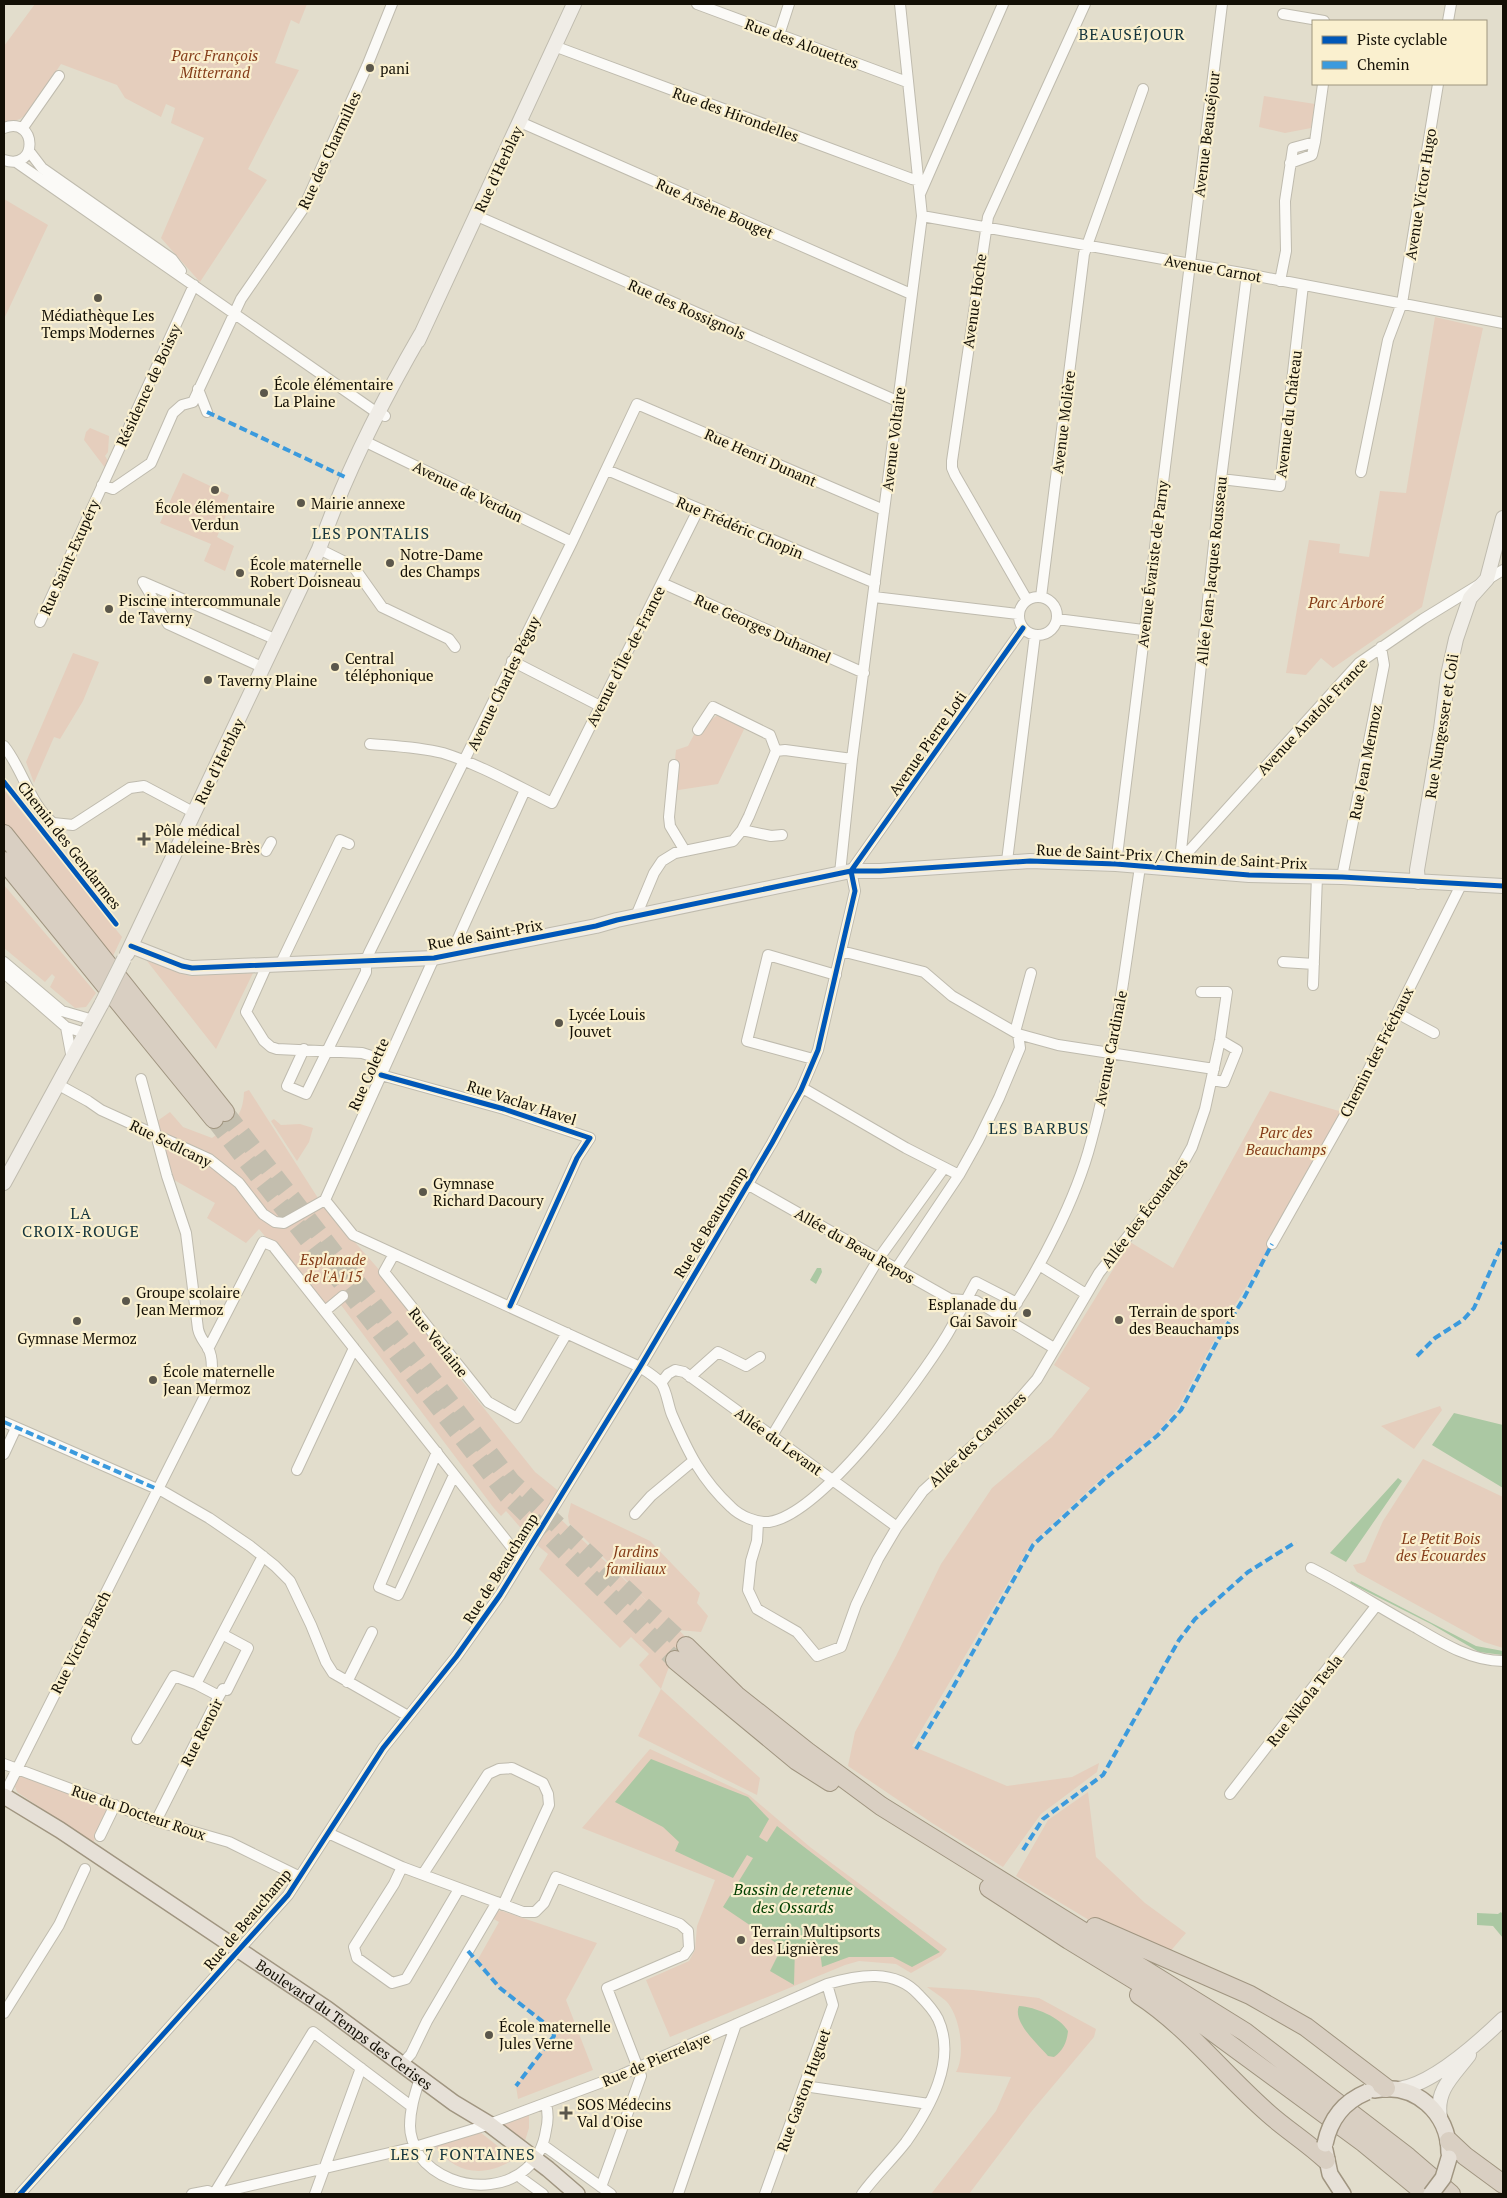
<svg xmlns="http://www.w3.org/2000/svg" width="1507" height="2198" viewBox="0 0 1507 2198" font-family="'PT Serif',serif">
<rect width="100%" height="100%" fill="#e2ddcc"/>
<path fill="#e5cebd" d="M35 4H307L299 24 291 20 275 63 299 70 248 169 267 180 200 282 161 238 204 138 171 123 175 108 166 104 161 117 125 98 117 85 61 64 28 113 20 119 4 124V46Z
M1264 96 1315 104 1311 128 1285 133 1259 127Z
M4 199 48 225 4 319Z
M1435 317 1483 328 1422 607 1333 668 1321 658 1306 675 1286 673 1309 540 1340 544 1339 553 1369 557 1380 491 1406 493Z
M90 428 109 436 108 452 105 456 111 466 109 473 84 440 86 432Z
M183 473 229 495 225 507 228 510 217 537 234 546 225 571 204 561 211 544 160 523Z
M73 653 99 662 83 701 60 739 54 737 34 783 26 762Z
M719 714 747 723 718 784 672 791 676 750 688 746 696 731Z
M4 790 122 937 113 956 4 825Z
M4 885 96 993 86 1007 75 1008 50 987 55 977 52 974 45 982 4 948Z
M147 961 190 976 253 973 216 1049Z
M249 1090 323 1206 382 1273 462 1381 535 1472 561 1493 551 1510 651 1605 569 1523 568 1516 571 1503 650 1541 700 1593 697 1603 708 1616 701 1632 679 1630 690 1642C672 1653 668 1670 661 1689L760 1778 757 1795 638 1736 661 1689 639 1665 649 1654 631 1637 620 1648 539 1569 548 1554 532 1541 506 1511 501 1516 493 1507 338 1301 326 1311 259 1229 246 1243 207 1218 215 1203 167 1176 153 1124 170 1112 183 1127 212 1138C232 1124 243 1118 244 1092Z
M1270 1091 1346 1113 1272 1244 1217 1335 1178 1408 1157 1433 1096 1483 1031 1544 912 1746 1007 1786 1072 1777 1099 1763 1097 1772 1041 1814 1003 1867 932 1823 848 1766 855 1732 896 1656 941 1564 992 1488 1052 1437 1090 1388 1054 1365 1130 1242 1173 1268Z
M274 1119 281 1125 300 1124 313 1128 309 1142 297 1161 271 1121Z
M1440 1406 1442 1410 1414 1449 1381 1426Z
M1423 1459 1503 1497V1648L1484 1642 1357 1572 1353 1565 1365 1562 1383 1521Z
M650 1749 749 1795 810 1847 947 1949 941 1956 911 1973 896 1964 859 1961 845 1965 670 2037 646 1980 689 1961 695 1950 697 1926 715 1880 582 1828Z
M22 1776 110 1806 93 1843 17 1792 14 1784 18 1778Z
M1088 1792 1096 1857 1145 1903 1186 1933 1168 1954 1089 1920 1016 1876 1048 1820Z
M491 1910 502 1911 597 1943 566 2000 593 2070 518 2099 516 2086 554 2036 552 2029 497 1985 477 1961 499 1922 490 1917Z
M927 1987 973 1990 1039 1998 1096 2029 1094 2037 1031 2112 969 2194H931L996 2111 1011 2077 956 2072C966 2055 960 2015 946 2001 940 1996 933 1991 927 1987Z
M529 2115V2128L523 2147 496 2127Z
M480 2132 514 2159C486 2178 455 2175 435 2146Z"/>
<path fill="#abc8a3" d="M817 1268H821L822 1272 816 1284 810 1280Z
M1454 1413 1503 1425V1488L1432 1445Z
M1398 1478 1402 1481 1346 1562 1330 1553Z
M1351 1581 1476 1646 1503 1651V1655L1479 1652 1431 1624 1350 1583Z
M651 1759 748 1797 769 1819 759 1837 767 1842 777 1826 940 1952 912 1967 893 1957H849L822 1967 820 1950 795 1947 794 1985 770 1971 782 1947 723 1907 753 1858 747 1855 733 1878 675 1851 679 1842 663 1827 615 1802Z
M1501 1912 1503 1915V1938L1493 1926 1477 1925V1913L1498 1914Z
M1019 2006C1035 2007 1060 2017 1068 2031 1067 2042 1063 2051 1054 2057L1048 2056C1038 2044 1012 2022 1019 2006Z"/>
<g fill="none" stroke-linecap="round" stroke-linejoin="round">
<path stroke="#c3beae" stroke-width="18" stroke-dasharray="18 9" stroke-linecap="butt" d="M225 1112 511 1481 686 1646
M214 1119 507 1495 675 1660"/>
<defs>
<path id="street" d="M697 4 907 82
M1283 14 1324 21
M1448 21 1451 4
M779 35 789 4
M554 46 912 179 917 180
M520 122 911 294
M4 128C37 115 39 172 4 160
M22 129 59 76
M29 151 42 168 172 259 181 271
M16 162 373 410 385 416
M1290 163 1312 155 1315 142
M920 194 1003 4
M477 216 897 401
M922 216 1247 274 1503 323
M1280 281 1286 251 1285 201 1293 148 1315 142 1323 84
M198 389 207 412
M364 441 572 542
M607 470 875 583
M1361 472 1388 340 1402 303 1438 84
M1221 479 1280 486 1303 285
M102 485 113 489 151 463 173 413 182 405 193 402 241 299 303 209 367 66 392 4
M319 549 353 566 382 607 449 639 455 647
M662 583 864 673
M1019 616a19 19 0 1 1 38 0a19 19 0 1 1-38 0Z
M874 597 1018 614
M1041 597 1084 254 1143 89
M1027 600 955 475 952 468V461L988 217 1085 4
M1057 619 1143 630
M40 622 194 285
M512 661 600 706
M264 668 168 624 143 582 277 640
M698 730 713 707 770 735 776 751
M370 744C394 746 419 747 443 753 481 765 517 786 552 803L698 510
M4 746C22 768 31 806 53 823L73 825 130 788 144 786 193 812
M674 765 669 817 670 826 685 851
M742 830 771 836 782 835
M266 851 271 842
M1007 861 1035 635
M1180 861 1359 663 1423 619 1503 570
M1116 864 1222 4
M1179 869 1221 479 1247 274
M840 873 852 759 922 216 900 4
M1342 877 1384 665 1381 647
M636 916 654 873 662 861 675 853 733 841 742 830 749 816 776 751 785 750 852 759
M841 951 924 972 952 996 1018 1034 1058 1045 1214 1069
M451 954 525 790
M4 962 62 1011 93 1020
M1283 962 1314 964
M267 965 246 1012 264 1041 271 1047 277 1049 362 1053 387 1061
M280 965 340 840 349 844
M4 973 66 1027 85 1033
M1313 985 1317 876
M1397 1013 1434 1033
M66 1027 72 1059
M1015 1032 1031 973
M304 1049 287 1086 306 1094 366 972V960L369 953 572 542 637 404 884 510
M813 1059 747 1041 768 955 836 975
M381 1075 504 1109 590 1138 577 1158 510 1306
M1212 1080 1224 1082 1237 1050 1220 1040
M57 1084 88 1101 101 1110 209 1159 239 1183 263 1214 275 1222 284 1223 325 1200
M801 1090H806L906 1148 959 1175
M747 1184 950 1299 976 1301 1054 1348
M325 1200 353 1235 640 1367C646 1371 656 1377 661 1383 667 1391 668 1406 672 1415 688 1452 701 1479 731 1507 740 1516 756 1523 769 1522 822 1514 919 1381 947 1335 957 1318 966 1300 976 1282L1017 1303
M325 1200 434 958
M1272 1244 1354 1099 1461 885
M394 1254 384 1272 488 1402 517 1418 567 1333
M1039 1265 1086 1294
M896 1269 959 1175 978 1141 999 1098 1020 1048 1018 1034
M325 1311 343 1296
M1006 1319C1039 1270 1076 1200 1091 1142 1116 1052 1126 959 1140 867
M208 1349 263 1242 273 1246 521 1559
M690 1377 718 1352 746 1366 760 1357
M661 1383 668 1374 675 1370 684 1372 897 1527
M4 1422 164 1492 209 1518 250 1546 275 1566 290 1581 311 1625 326 1662 333 1673 408 1716
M772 1436 879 1258 944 1168
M437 1452 379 1587 398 1595 454 1475
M4 1454 16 1428
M297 1470 354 1348
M635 1514 651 1496 693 1461
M758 1522 757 1541 751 1561 748 1590 757 1609 797 1632 817 1656 841 1647 856 1605 878 1559 897 1527 923 1491 1002 1419 1037 1379 1099 1273 1177 1174 1192 1147 1205 1109 1220 1040 1227 992H1201
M1311 1568C1347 1586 1380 1608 1415 1627 1442 1643 1471 1661 1503 1661
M347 1682 372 1632
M219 1696 196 1684 263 1556
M137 1739 174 1676 196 1684
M4 1764 156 1821 229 1842 300 1877
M1230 1794 1376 1606
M4 1795 210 1386C212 1374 214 1359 208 1348 204 1341 200 1338 198 1329L186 1233 167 1176 141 1079
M156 1821 219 1696 223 1689 227 1690 248 1648 222 1634
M328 1833 402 1867 523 1912H535L544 1903 556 1877 680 1924 688 1931 689 1948 684 1955 607 1988 641 2076 601 2187
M100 1836 115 1805
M402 1867 394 1884 354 1947 357 1958 392 1983 406 1979 459 1889
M423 1874 488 1774 499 1769 512 1768 543 1783 548 1794 549 1805 503 1905
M4 2013 59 1925 85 1869
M402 2064 411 2054 427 2021 497 1902
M420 2078C415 2094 410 2109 410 2126 410 2136 414 2146 419 2155 450 2198 536 2198 546 2130 548 2122 548 2112 546 2104
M804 2086 929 2104
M543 2145 611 2194
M521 2178 543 2194
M20 2194 288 1895 383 1748 456 1657 500 1595 640 1367 772 1143 801 1090 818 1050 841 951 855 891 851 871 1023 628
M192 2194 208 2191 214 2194 415 2147 484 2126 621 2075 827 1984C858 1975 895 1968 919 1995 926 2002 933 2009 938 2019 957 2060 930 2108 906 2142 892 2160 875 2176 862 2194
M214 2194 313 2032 411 2106
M315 2194 361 2068
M678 2194 736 2024
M765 2194 833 2005 827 1984"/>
<path id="secondary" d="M418 341 574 4
M1418 882 1417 870 1441 729 1448 675 1456 639 1470 598 1487 579 1503 518
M131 946 182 966 192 968 434 958 596 926 617 920 851 871H880L1030 861 1116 864 1249 875 1342 877 1503 886
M127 954 319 549C345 474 381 403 421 334
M4 1183 102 1003
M1399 2089C1433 2084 1478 2043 1503 2019
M1440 2117C1435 2090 1454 2075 1469 2055"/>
<g id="primary">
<path id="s1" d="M4 1796 60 1830 327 2009 454 2103 489 2124 548 2169 577 2194"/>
<path d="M1375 2090C1415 2082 1449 2113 1449 2153"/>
<path d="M1325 2150 1330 2174 1343 2194"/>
</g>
<path id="highway" d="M4 834 225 1112
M4 861 214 1119
M686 1646 736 1695 808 1752 881 1806 1245 2032 1408 2157 1451 2194
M675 1660 797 1761 830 1782
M989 1888 1069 1940 1179 2007 1364 2143 1426 2194
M1095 1927 1250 1995 1306 2027 1386 2088
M1139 1995C1187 2026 1225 2076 1269 2114 1287 2130 1308 2143 1326 2160
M1449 2141 1465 2156 1503 2184"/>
</defs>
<use href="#street" stroke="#bfbbae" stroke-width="12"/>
<use href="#secondary" stroke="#bfbbae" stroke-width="16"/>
<use href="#primary" stroke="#a09580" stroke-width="18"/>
<use href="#highway" stroke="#a09580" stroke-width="20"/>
<use href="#street" stroke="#fbfaf7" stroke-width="10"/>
<use href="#secondary" stroke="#f0ede7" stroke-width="14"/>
<use href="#primary" stroke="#e6e0d7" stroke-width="15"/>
<use href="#highway" stroke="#d9cfc2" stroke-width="18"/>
<defs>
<path id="secondary-bridge" d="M102 1003 124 959"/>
<path id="primary-bridge" d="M1325 2144C1330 2119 1343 2102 1367 2092
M1431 2194 1443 2178 1449 2158"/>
</defs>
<use href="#secondary-bridge" stroke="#bfbbae" stroke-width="16" stroke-linecap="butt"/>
<use href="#primary-bridge" stroke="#a09580" stroke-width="18" stroke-linecap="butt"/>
<use href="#secondary-bridge" stroke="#f0ede7" stroke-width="14"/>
<use href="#primary-bridge" stroke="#e6e0d7" stroke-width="15"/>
<path stroke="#3b9add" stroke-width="4" stroke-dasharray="8 4" stroke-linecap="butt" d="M207 412 347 478
M1417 1356 1435 1338 1463 1320 1474 1308 1503 1242
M4 1422 157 1489
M916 1749 947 1698 1033 1545 1106 1478 1158 1435 1181 1410 1219 1338 1244 1298 1272 1244
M1023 1850 1043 1819 1103 1775 1179 1640 1195 1619 1248 1572 1296 1542
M468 1951 500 1988 552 2029 554 2036 516 2086"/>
<defs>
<path id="cycleway" d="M4 782 116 924
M131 946 182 966 192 968 434 958 596 926 617 920 851 871H880L1030 861 1116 864 1249 875 1342 877 1503 886
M381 1075 504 1109 590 1138 577 1158 510 1306
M20 2194 288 1895 383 1748 456 1657 500 1595 640 1367 772 1143 801 1090 818 1050 841 951 855 891 851 871 1023 628"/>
</defs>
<use href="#cycleway" stroke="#faf0cf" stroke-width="8"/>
<use href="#cycleway" stroke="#0057b8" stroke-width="5"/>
</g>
<g fill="#5b574b" stroke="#faf0cf" stroke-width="2">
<circle cx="370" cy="68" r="5"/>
<circle cx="98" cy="298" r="5"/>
<circle cx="264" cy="393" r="5"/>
<circle cx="215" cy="490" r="5"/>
<circle cx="301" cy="503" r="5"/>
<circle cx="390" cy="563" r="5"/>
<circle cx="240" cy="573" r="5"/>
<circle cx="109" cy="609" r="5"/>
<circle cx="335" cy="667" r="5"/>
<circle cx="208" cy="680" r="5"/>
<path d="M141.5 831.5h5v5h5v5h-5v5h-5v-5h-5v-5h5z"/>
<circle cx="559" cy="1023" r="5"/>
<circle cx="423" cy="1192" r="5"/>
<circle cx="126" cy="1301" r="5"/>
<circle cx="1027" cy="1313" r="5"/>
<circle cx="1119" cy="1320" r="5"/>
<circle cx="77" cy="1321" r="5"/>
<circle cx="153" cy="1380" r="5"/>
<circle cx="741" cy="1940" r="5"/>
<circle cx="489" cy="2035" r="5"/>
<path d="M563.5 2105.5h5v5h5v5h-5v5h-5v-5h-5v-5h5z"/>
</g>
<g text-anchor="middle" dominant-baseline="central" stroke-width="4.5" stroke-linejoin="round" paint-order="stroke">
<g font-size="15" fill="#130f05" stroke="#faf0cf">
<text transform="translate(802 43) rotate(20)">Rue des Alouettes</text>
<text transform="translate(736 114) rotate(20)">Rue des Hirondelles</text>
<text transform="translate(1206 134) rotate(-83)">Avenue Beauséjour</text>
<text transform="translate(329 150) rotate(-65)">Rue des Charmilles</text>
<text transform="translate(498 169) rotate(-65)">Rue d'Herblay</text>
<text transform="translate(1420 194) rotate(-81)">Avenue Victor Hugo</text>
<text transform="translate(715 208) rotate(24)">Rue Arsène Bouget</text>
<text transform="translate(1213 268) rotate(10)">Avenue Carnot</text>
<text transform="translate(974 301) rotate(-82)">Avenue Hoche</text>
<text transform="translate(687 309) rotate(24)">Rue des Rossignols</text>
<text transform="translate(148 385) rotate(-65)">Résidence de Boissy</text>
<text transform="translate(1288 414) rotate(-83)">Avenue du Château</text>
<text transform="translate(1063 422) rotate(-83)">Avenue Molière</text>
<text transform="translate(893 439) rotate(-83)">Avenue Voltaire</text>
<text transform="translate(761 457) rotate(24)">Rue Henri Dunant</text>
<text transform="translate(468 491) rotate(26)">Avenue de Verdun</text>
<text transform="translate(740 527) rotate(23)">Rue Frédéric Chopin</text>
<text transform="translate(69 557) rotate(-66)">Rue Saint-Exupéry</text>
<text transform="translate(1152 564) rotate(-83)">Avenue Évariste de Parny</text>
<text transform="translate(1211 571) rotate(-84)">Allée Jean-Jacques Rousseau</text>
<text transform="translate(763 628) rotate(24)">Rue Georges Duhamel</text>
<text transform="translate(625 656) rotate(-63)">Avenue d'Île-de-France</text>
<text transform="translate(503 683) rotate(-64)">Avenue Charles Péguy</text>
<text transform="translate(1312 716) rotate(-47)">Avenue Anatole France</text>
<text transform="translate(1441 726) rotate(-81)">Rue Nungesser et Coli</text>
<text transform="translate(927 743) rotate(-55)">Avenue Pierre Loti</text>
<text transform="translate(219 761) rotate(-64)">Rue d'Herblay</text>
<text transform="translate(1365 762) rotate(-79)">Rue Jean Mermoz</text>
<text transform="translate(70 845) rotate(52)">Chemin des Gendarmes</text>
<text transform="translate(1172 856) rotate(3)">Rue de Saint-Prix / Chemin de Saint-Prix</text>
<text transform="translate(485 934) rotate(-10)">Rue de Saint-Prix</text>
<text transform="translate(1110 1048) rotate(-79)">Avenue Cardinale</text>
<text transform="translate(1376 1052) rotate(-63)">Chemin des Fréchaux</text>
<text transform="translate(368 1074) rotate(-66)">Rue Colette</text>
<text transform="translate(522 1102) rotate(18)">Rue Vaclav Havel</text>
<text transform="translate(171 1143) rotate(26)">Rue Sedlcany</text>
<text transform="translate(1144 1213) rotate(-53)">Allée des Écouardes</text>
<text transform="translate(710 1222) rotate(-59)">Rue de Beauchamp</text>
<text transform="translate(855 1245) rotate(30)">Allée du Beau Repos</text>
<text transform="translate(439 1342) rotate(51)">Rue Verlaine</text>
<text transform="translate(977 1439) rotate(-44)">Allée des Cavelines</text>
<text transform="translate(779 1441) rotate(36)">Allée du Levant</text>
<text transform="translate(500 1568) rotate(-58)">Rue de Beauchamp</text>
<text transform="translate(80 1642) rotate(-63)">Rue Victor Basch</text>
<text transform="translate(1304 1700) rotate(-52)">Rue Nikola Tesla</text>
<text transform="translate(201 1732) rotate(-63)">Rue Renoir</text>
<text transform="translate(139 1812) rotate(19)">Rue du Docteur Roux</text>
<text transform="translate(247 1919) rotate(-50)">Rue de Beauchamp</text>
<text stroke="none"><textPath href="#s1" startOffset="410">Boulevard du Temps des Cerises</textPath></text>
<text transform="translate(656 2059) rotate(-23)">Rue de Pierrelaye</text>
<text transform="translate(803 2090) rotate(-70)">Rue Gaston Huguet</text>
</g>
<g font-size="15" font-style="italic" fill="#853d1a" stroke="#faf0cf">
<text x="215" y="55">Parc François<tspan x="215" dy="17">Mitterrand</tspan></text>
<text x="1346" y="602">Parc Arboré</text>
<text x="1286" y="1132">Parc des<tspan x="1286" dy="17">Beauchamps</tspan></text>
<text x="333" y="1259">Esplanade<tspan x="333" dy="17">de l'A115</tspan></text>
<text x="1441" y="1538">Le Petit Bois<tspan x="1441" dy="17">des Écouardes</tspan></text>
<text x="636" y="1551">Jardins<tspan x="636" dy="17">familiaux</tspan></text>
</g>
<g font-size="15" fill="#130f05" stroke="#faf0cf" text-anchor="start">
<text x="380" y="68">pani</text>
<text x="98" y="315" text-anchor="middle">Médiathèque Les<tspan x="98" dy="17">Temps Modernes</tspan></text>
<text x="274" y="384">École élémentaire<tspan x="274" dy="17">La Plaine</tspan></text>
<text x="311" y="503">Mairie annexe</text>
<text x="215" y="507" text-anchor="middle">École élémentaire<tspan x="215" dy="17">Verdun</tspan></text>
<text x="400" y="554">Notre-Dame<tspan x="400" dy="17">des Champs</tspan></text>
<text x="250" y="564">École maternelle<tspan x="250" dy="17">Robert Doisneau</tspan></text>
<text x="119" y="600">Piscine intercommunale<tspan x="119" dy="17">de Taverny</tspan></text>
<text x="345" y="658">Central<tspan x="345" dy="17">téléphonique</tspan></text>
<text x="218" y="680">Taverny Plaine</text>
<text x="155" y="830">Pôle médical<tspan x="155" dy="17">Madeleine-Brès</tspan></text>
<text x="569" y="1014">Lycée Louis<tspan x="569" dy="17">Jouvet</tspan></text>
<text x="433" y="1183">Gymnase<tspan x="433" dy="17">Richard Dacoury</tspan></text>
<text x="136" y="1292">Groupe scolaire<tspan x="136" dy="17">Jean Mermoz</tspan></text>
<text x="1017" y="1304" text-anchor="end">Esplanade du<tspan x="1017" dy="17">Gai Savoir</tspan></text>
<text x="1129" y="1311">Terrain de sport<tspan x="1129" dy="17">des Beauchamps</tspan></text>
<text x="77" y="1338" text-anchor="middle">Gymnase Mermoz</text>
<text x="163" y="1371">École maternelle<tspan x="163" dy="17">Jean Mermoz</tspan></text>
<text x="751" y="1931">Terrain Multipsorts<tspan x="751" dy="17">des Lignières</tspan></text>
<text x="499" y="2026">École maternelle<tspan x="499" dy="17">Jules Verne</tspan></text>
<text x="577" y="2104">SOS Médecins<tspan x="577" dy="17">Val d'Oise</tspan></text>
</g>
<g font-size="16" letter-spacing="1" fill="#14343c" stroke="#faf0cf">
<text x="1132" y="34">BEAUSÉJOUR</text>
<text x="371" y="533">LES PONTALIS</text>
<text x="1039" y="1128">LES BARBUS</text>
<text x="81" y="1213">LA<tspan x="81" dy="18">CROIX-ROUGE</tspan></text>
<text x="463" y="2154">LES 7 FONTAINES</text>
</g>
<g font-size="16" font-style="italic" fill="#003f00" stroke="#faf0cf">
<text x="793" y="1889">Bassin de retenue<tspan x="793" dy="18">des Ossards</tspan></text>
</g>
</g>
<rect width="1507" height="2198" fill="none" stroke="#130f05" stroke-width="10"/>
<rect x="1312" y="20" width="175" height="65" fill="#faf0cf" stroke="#9e967e"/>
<rect x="1322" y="36" width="25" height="8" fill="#0057b8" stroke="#9e967e"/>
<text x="1357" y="45" font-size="15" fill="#130f05">Piste cyclable</text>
<rect x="1322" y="61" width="25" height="8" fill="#3b9add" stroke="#9e967e"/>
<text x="1357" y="70" font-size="15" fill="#130f05">Chemin</text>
</svg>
